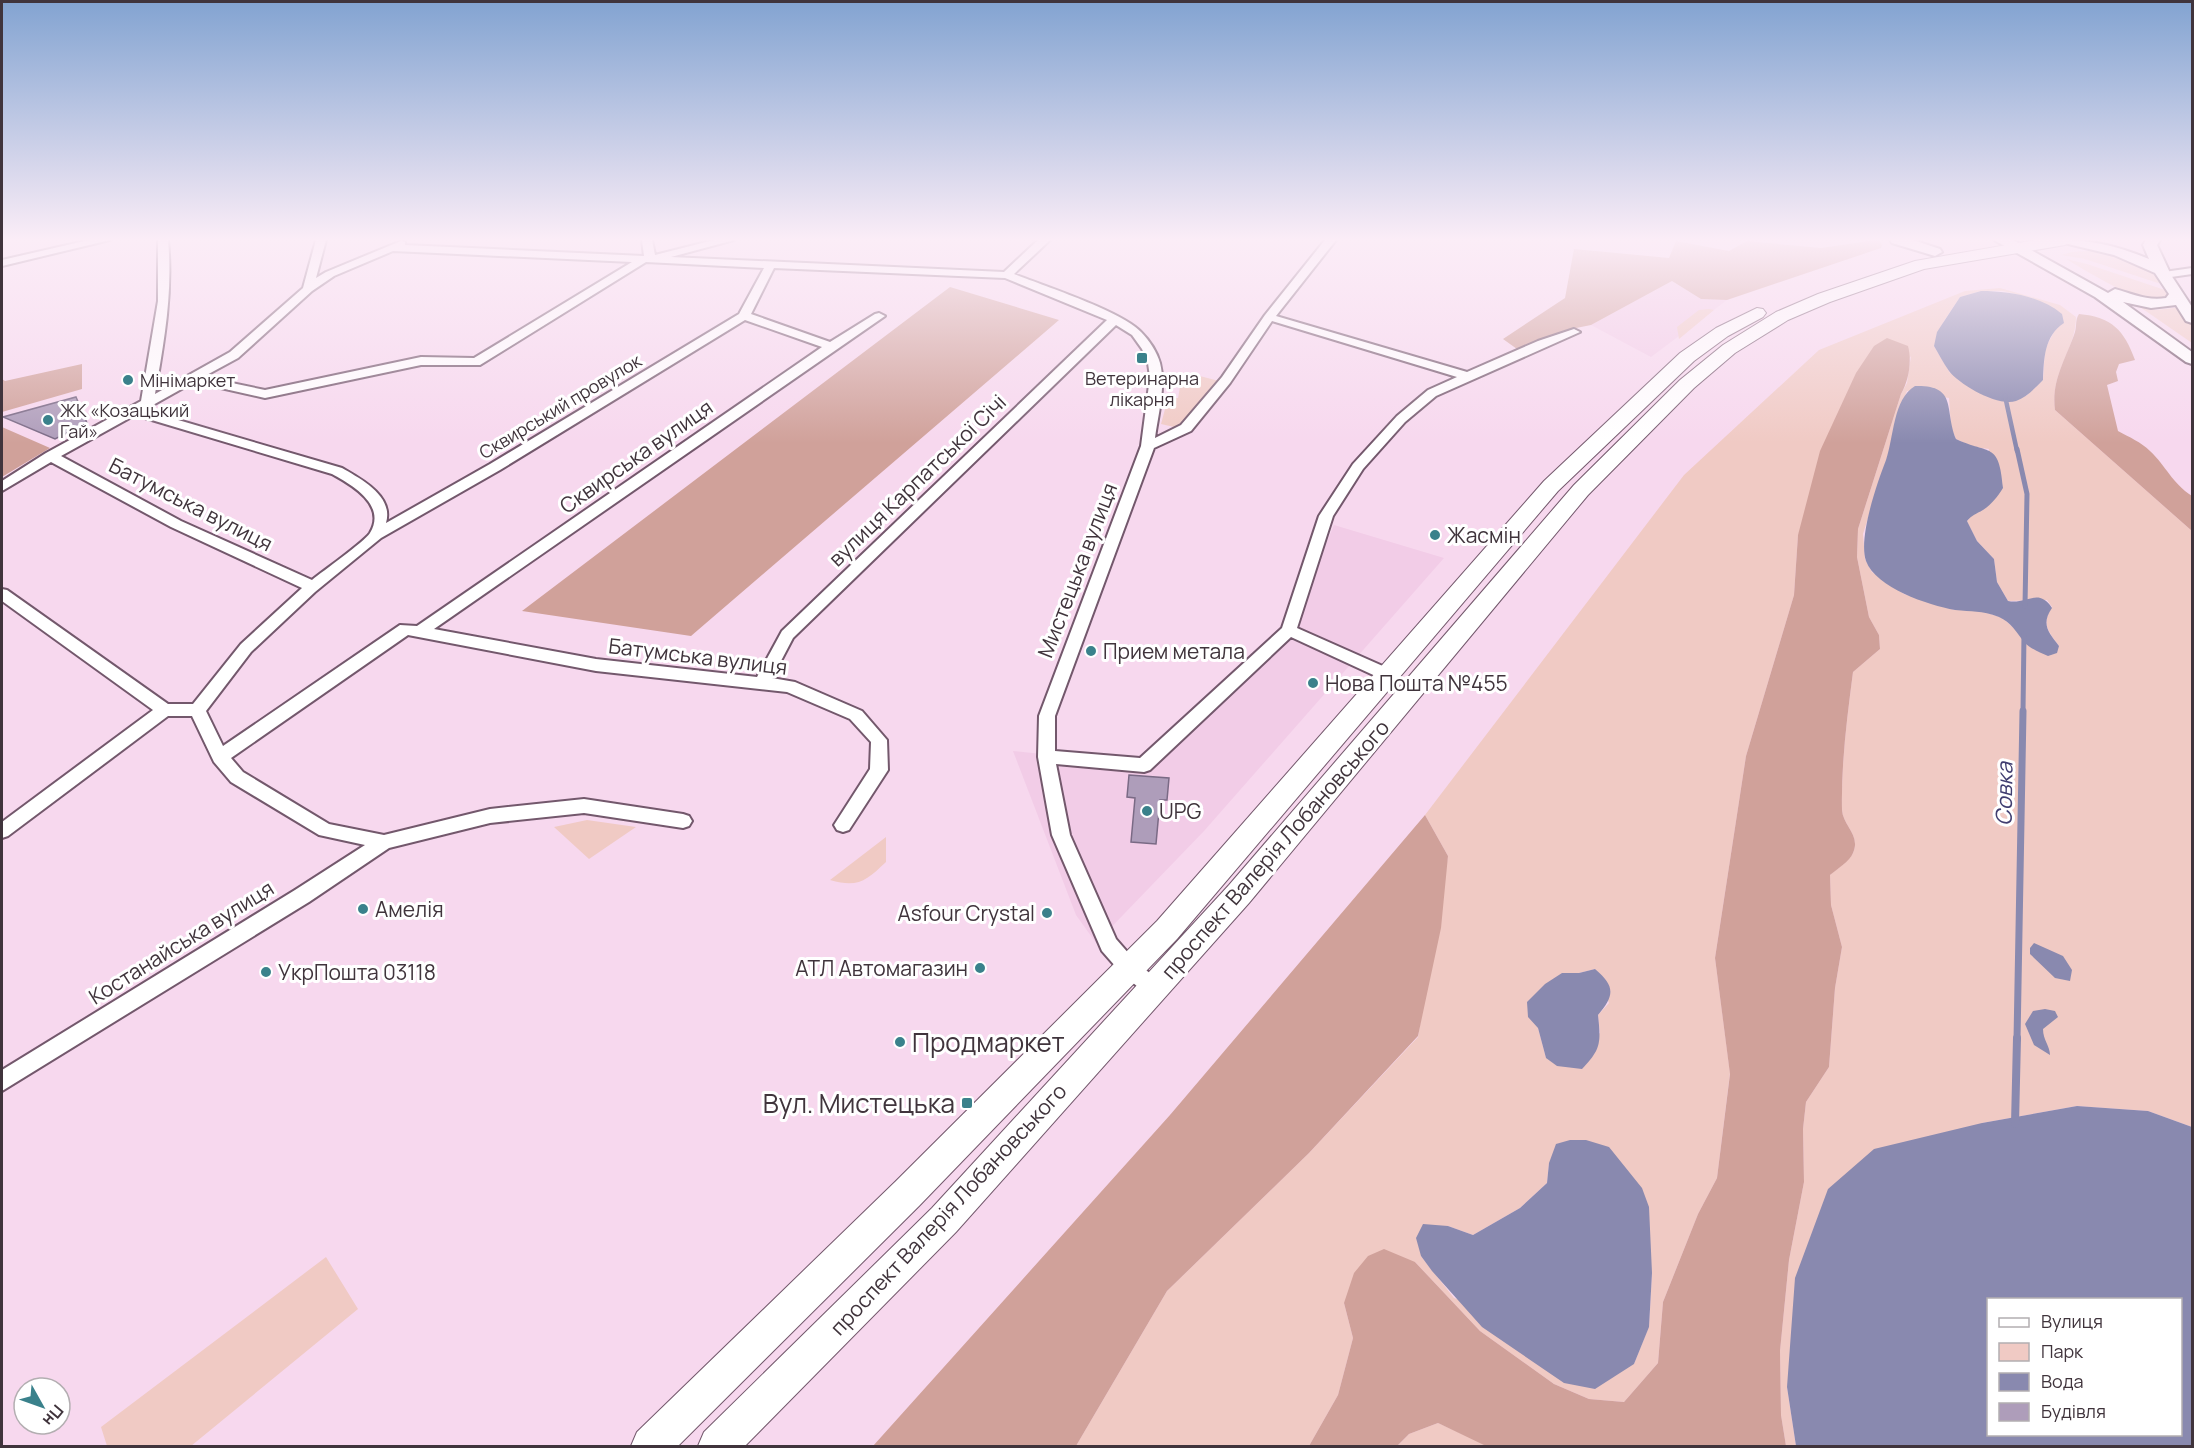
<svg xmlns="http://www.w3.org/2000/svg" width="2194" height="1448" viewBox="0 0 2194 1448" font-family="Manrope,sans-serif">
<rect width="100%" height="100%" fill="#f7d8ee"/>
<path fill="#f2cce7" d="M1672 281 1701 299 1727 300 1651 357 1591 325Z
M1334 525 1444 558 1204 831 1096 943 1076 915 1013 751 1144 765 1289 630Z"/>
<path fill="#f0cac4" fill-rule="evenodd" d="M2100 250 2108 252 2158 274 2164 285 2085 259 2061 255 2072 252Z
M2066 259 2087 264 2165 290 2167 296C2150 313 2084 269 2066 259Z
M2000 288 2060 305 2076 317C2076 350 2050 371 2055 410L2192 531V1127L2148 1111 2077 1106 1982 1123 1787 1387 1796 1446H1786L1781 1415 1780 1351 1789 1260 1804 1182 1803 1129 1806 1102 1829 1067 1835 988 1842 947 1831 905 1830 875C1837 869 1850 860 1853 853 1861 835 1843 826 1842 810 1841 764 1847 718 1853 672L1880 649 1879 635 1869 617 1857 557 1858 529 1901 394 1907 383 1911 356 1798 535 1794 595 1746 756 1715 958 1730 1073 1717 1178 1698 1214 1663 1302 1658 1363 1624 1402 1589 1399 1554 1384 1480 1331 1415 1262 1344 1303 1353 1338 1338 1395 1309 1446H1076L1167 1291 1309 1153 1418 1037 1448 856 1425 815 1684 475 1819 350 1965 291ZM1981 291H2003L2033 298 2056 328 2045 349 2043 380 2026 396 1950 373 1934 346 1944 321 1960 297ZM1907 391 1949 398 1951 427 1956 439 1973 447 1989 449 1983 510 1972 515 1967 521 1977 541 1994 559 1997 582 2008 601 2047 600 2052 607C2041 624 2048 631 2059 646L2024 642 2019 633 2003 618 1978 610H1955L1904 594 1872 572 1865 559 1863 534 1891 445 1895 421ZM1595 969 1609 1003 1598 1015 1600 1033 1546 1058 1538 1028 1562 973H1579ZM1549 1163 1652 1273 1649 1326 1634 1364 1454 1298 1421 1256 1448 1226 1473 1235 1520 1208 1547 1183Z
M2140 307 2156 310 2181 307 2192 324V343Z
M1709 309 1714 310 1679 339 1677 327 1699 310Z
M1192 374 1219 381 1181 426 1174 427 1161 424 1168 398H1178L1180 387 1169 385V375Z
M587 820 636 827 589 859 554 827Z
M886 837V862C866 881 858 888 830 880Z
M326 1257 358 1309 191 1446H107L101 1427Z
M1438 1423 1480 1442 1486 1446H1397L1409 1434Z"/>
<path fill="#d0a19a" d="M1876 240H1879L1882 245 1881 248 1727 300 1701 299 1672 281 1591 325 1566 330 1517 349 1503 339 1565 298 1574 249 1669 258 1676 241 1729 251 1747 241 1821 248Z
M950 287 1059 320 691 636 522 611Z
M2079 314C2112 317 2124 330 2135 360L2119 364 2116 372 2118 381 2107 385 2118 431C2129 437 2141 442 2150 451 2166 466 2172 483 2192 496V531L2055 410C2051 380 2066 359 2075 332 2077 325 2075 320 2079 314Z
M1887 338 1908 346C1912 361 1909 380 1901 394L1858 529 1857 557 1869 617 1879 635 1880 649 1853 672C1847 718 1841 764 1842 810 1843 826 1861 835 1853 853 1850 861 1837 869 1830 875L1831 905 1842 947 1835 988 1829 1067 1806 1102 1803 1129 1804 1182 1789 1260 1780 1351 1781 1415 1786 1446H1486L1438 1423 1409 1434 1397 1446H1309L1338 1395 1353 1338 1344 1303 1354 1273 1368 1256 1384 1249 1415 1262 1480 1331 1554 1384 1589 1399 1624 1402 1658 1363 1663 1302 1698 1214 1717 1178 1730 1074 1715 958 1746 756 1794 595 1798 535 1820 451 1856 373 1874 346Z
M82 364V389L2 412V379L5 381Z
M2 427 50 448 2 477Z
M1425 815 1448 856 1441 928 1418 1036 1309 1153 1167 1291 1076 1446H873L1170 1115Z"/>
<path fill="#8989af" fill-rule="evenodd" d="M1981 291C2009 291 2040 296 2062 314L2064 323C2044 336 2044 359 2043 380 2035 388 2027 397 2016 401 1998 407 1960 385 1949 371 1943 363 1939 354 1934 346L1937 332 1960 297Z
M1915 386C1958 385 1944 409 1956 439 1990 455 1999 441 2003 488 1998 496 1992 504 1983 510 1976 514 1972 515 1967 521L1977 541 1994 559 1997 582 2008 601C2027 605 2038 587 2052 608 2041 624 2048 632 2059 646L2057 653 2048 656C2040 653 2031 649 2024 642 2017 633 2011 622 1999 617 1981 610 1972 612 1955 610 1928 605 1876 588 1866 561 1858 538 1877 483 1886 460 1894 437 1893 399 1915 386Z
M2034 943 2063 956 2072 970 2070 981 2055 978 2030 954V948Z
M1595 969C1615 986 1615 995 1598 1015 1601 1043 1601 1049 1582 1069L1557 1066 1546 1058 1538 1028 1528 1017 1527 1002 1545 984 1562 973H1579Z
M2045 1009 2055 1011 2058 1017 2043 1029C2043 1040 2050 1046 2050 1055L2034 1045 2025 1024 2033 1011Z
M2077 1106 2148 1111 2192 1127V1446H1796L1787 1387 1795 1278 1828 1189 1874 1149 1982 1123ZM1988 1300H2180V1434H1988Z
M1570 1140H1586L1609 1147 1642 1188 1649 1207 1652 1273 1649 1327 1634 1364 1595 1389 1564 1383 1482 1327 1432 1271 1421 1256 1416 1238 1423 1224 1448 1226 1473 1235 1520 1208 1547 1183 1549 1163 1556 1144Z"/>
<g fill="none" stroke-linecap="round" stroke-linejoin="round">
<path stroke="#8989af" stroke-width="4.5" d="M2005 396 2017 451"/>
<path stroke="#8989af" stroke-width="5" d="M2017 449 2027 494 2025 606
M2023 712 2024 634"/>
<path stroke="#8989af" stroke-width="7" d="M2017 1040 2023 711"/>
<path stroke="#8989af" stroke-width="8" d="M2015 1124 2017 1038"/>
</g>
<path fill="#ae9dba" stroke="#7a6a85" stroke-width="1.5" d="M76 397 87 423 55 439 3 417Z
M1129 775 1169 778 1167 800H1160L1156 844 1131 842 1135 798 1127 797Z"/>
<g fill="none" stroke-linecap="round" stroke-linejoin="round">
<defs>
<path id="street" d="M89 240H110L2 266V260Z
M158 240H168C173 293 164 342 155 394L230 352 303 288 316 240H326L316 278 326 272 401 241 405 242V245L644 256 642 240H652L655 255 714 240H734L671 257 1004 272 1038 240H1050L1014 274C1044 286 1121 311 1141 332 1149 340 1157 352 1160 363 1166 386 1158 415 1155 438L1181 425 1222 377 1265 315 1325 240H1336L1276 316 1467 372 1538 341 1574 329 1580 332 1436 396 1405 422 1363 469 1333 516 1297 628 1394 671 1396 675 1394 679H1382L1291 637 1150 770 1144 772 1056 764 1070 835 1116 939 1137 963 1161 982 1164 988 1161 994 1154 997 1147 994 1123 975 1102 951 1052 835 1038 757 1039 716 1141 446 1150 377 1148 363 1142 349 1132 335 1116 325 793 638 772 678 795 682 862 711 887 740 888 770 849 830 843 832 837 830 834 825 870 769 871 742 850 719 787 692 596 671 408 635 231 758 243 772 329 824 384 835 490 809 584 799 683 814 689 816 692 821 689 826 683 828 584 813 490 823 389 848 309 902 2 1091V1070L295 890 365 845 319 835 231 782 214 762 192 716H168L8 836 2 838V822L153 710 2 601V589L7 590 168 704H193L241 644 302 588 171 527 51 462 2 491V481L46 453 141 401 158 301ZM393 251 632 262 474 358 421 357 265 390 203 377 238 358 312 291 334 276ZM646 262 764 268 739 314 490 464 386 523C394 496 361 479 342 468L144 410 194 382 265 398 421 365H480ZM774 268 1005 278 1107 320 782 631 757 677 596 659 434 629 885 316 879 313 875 314 830 342 751 314ZM745 320 822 347 417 626 400 625 223 746 206 711 251 652 315 592 381 538 500 470ZM1272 321 1457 377 1428 390 1397 416 1353 464 1319 516 1282 628 1140 758 1055 751V716L1154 448 1191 431 1230 383ZM135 415 332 474C352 485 387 505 370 533 364 542 323 571 312 580L181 521 61 456Z
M2192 268V274L2164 278 2159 275 2164 272Z"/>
<path id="secondary" d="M1890 240H1913L1940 249 1942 252 1935 256 1892 243Z
M1994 240H2013L2108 293 2115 289C2133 294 2147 301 2166 298L2169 294 2155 273 2114 255 2064 243 2062 240C2094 240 2120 247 2149 259L2143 245 2146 240H2160L2157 245 2171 275 2192 307V323L2186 321 2176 305 2151 308 2123 302 2192 352V364L2186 362 2095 297Z"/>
<path id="primary" d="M2035 240H2073L2065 245 1924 269 1830 302 1788 320 1735 353 1694 388 1588 495 1249 903 956 1232 745 1446H698L704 1432 932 1208 1229 885 1574 485 1680 380 1723 345 1776 312 1818 294 1915 261Z
M1757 308 1763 309 1766 313 1763 317 1728 336 1694 361 1558 491 1177 939 919 1206 678 1446H631L637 1432 895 1182 1157 921 1544 481 1680 353 1716 328Z"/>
</defs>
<use href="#street" stroke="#73586c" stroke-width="4"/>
<use href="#secondary" stroke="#73586c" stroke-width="4"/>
<use href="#primary" stroke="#73586c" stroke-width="2"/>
<use href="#street" fill="#fff" fill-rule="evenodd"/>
<use href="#secondary" fill="#fff" fill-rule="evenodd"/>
<use href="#primary" fill="#fff" fill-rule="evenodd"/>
</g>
<linearGradient id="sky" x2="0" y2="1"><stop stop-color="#82a3d1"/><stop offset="0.54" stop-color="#fbedf7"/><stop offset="1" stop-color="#fbedf7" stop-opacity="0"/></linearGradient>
<rect width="2194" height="443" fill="url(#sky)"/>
<g fill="#3a818b" stroke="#fff" stroke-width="2">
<rect x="1136" y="352" width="12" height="12" rx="3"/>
<circle cx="128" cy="380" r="6"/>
<circle cx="48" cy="420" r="6"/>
<circle cx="1435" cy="535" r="6"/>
<circle cx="1091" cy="651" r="6"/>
<circle cx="1313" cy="683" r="6"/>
<circle cx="1147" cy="811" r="6"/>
<circle cx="363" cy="909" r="6"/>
<circle cx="1047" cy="913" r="6"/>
<circle cx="980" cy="968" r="6"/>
<circle cx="266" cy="972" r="6"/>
<circle cx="900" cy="1042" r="6"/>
<rect x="961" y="1097" width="12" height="12" rx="3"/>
</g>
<g text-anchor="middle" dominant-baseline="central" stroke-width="6" stroke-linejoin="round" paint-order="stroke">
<g font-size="18" fill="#40343c" stroke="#fff" text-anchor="start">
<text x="1142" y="378" text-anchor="middle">Ветеринарна<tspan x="1142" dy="21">лікарня</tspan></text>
<text x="140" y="380">Мінімаркет</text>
<text x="60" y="410">ЖК «Козацький<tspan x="60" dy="21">Гай»</tspan></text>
</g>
<g font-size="18" fill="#40343c" stroke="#fff">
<text transform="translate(560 406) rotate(-31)">Сквирський провулок</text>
</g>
<g font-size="21" fill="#40343c" stroke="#fff">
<text transform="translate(636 456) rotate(-35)">Сквирська вулиця</text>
<text transform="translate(917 480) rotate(-44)">вулиця Карпатської Січі</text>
<text transform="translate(191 504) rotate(27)">Батумська вулиця</text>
<text transform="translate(1077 570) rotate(-69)">Мистецька вулиця</text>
<text transform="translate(698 656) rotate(7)">Батумська вулиця</text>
<text transform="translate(1275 849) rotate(-49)">проспект Валерія Лобановського</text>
<text transform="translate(181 942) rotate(-32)">Костанайська вулиця</text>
<text transform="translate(948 1209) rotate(-47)">проспект Валерія Лобановського</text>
</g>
<g font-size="21" fill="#40343c" stroke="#fff" text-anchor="start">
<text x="1447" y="535">Жасмін</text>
<text x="1103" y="651">Прием метала</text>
<text x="1325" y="683">Нова Пошта №455</text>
<text x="1159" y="811">UPG</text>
<text x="375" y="909">Амелія</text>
<text x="1035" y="913" text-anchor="end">Asfour Crystal</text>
<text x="968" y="968" text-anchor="end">АТЛ Автомагазин</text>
<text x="278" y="972">УкрПошта 03118</text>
</g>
<g font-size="22" font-style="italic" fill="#403d70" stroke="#fff">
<text transform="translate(2004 794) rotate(-89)">Совка</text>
</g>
<g font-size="26" fill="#40343c" stroke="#fff" text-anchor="start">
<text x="912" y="1042">Продмаркет</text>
<text x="955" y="1103" text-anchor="end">Вул. Мистецька</text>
</g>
</g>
<rect width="2194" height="1448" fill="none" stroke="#40343c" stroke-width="6"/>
<rect x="1987" y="1298" width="195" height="138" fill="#ffffff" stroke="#b3aeb1" stroke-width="1.5"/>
<rect x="1999" y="1318" width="30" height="9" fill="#ffffff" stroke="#b3aeb1" stroke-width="1.5"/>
<text x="2041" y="1328" font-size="18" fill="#40343c">Вулиця</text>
<rect x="1999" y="1343" width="30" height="18" fill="#f0cac4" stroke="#b3aeb1" stroke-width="1.5"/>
<text x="2041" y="1358" font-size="18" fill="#40343c">Парк</text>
<rect x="1999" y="1373" width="30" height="18" fill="#8989af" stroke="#b3aeb1" stroke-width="1.5"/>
<text x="2041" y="1388" font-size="18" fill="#40343c">Вода</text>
<rect x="1999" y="1403" width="30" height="18" fill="#ae9dba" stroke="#b3aeb1" stroke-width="1.5"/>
<text x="2041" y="1418" font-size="18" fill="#40343c">Будівля</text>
<g transform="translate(42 1406) rotate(130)"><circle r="28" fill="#ffffff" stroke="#b3aeb1" stroke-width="1.5"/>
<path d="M0-4.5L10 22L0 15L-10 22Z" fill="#3a818b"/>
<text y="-9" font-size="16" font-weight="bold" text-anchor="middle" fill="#40343c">Пн</text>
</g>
</svg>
